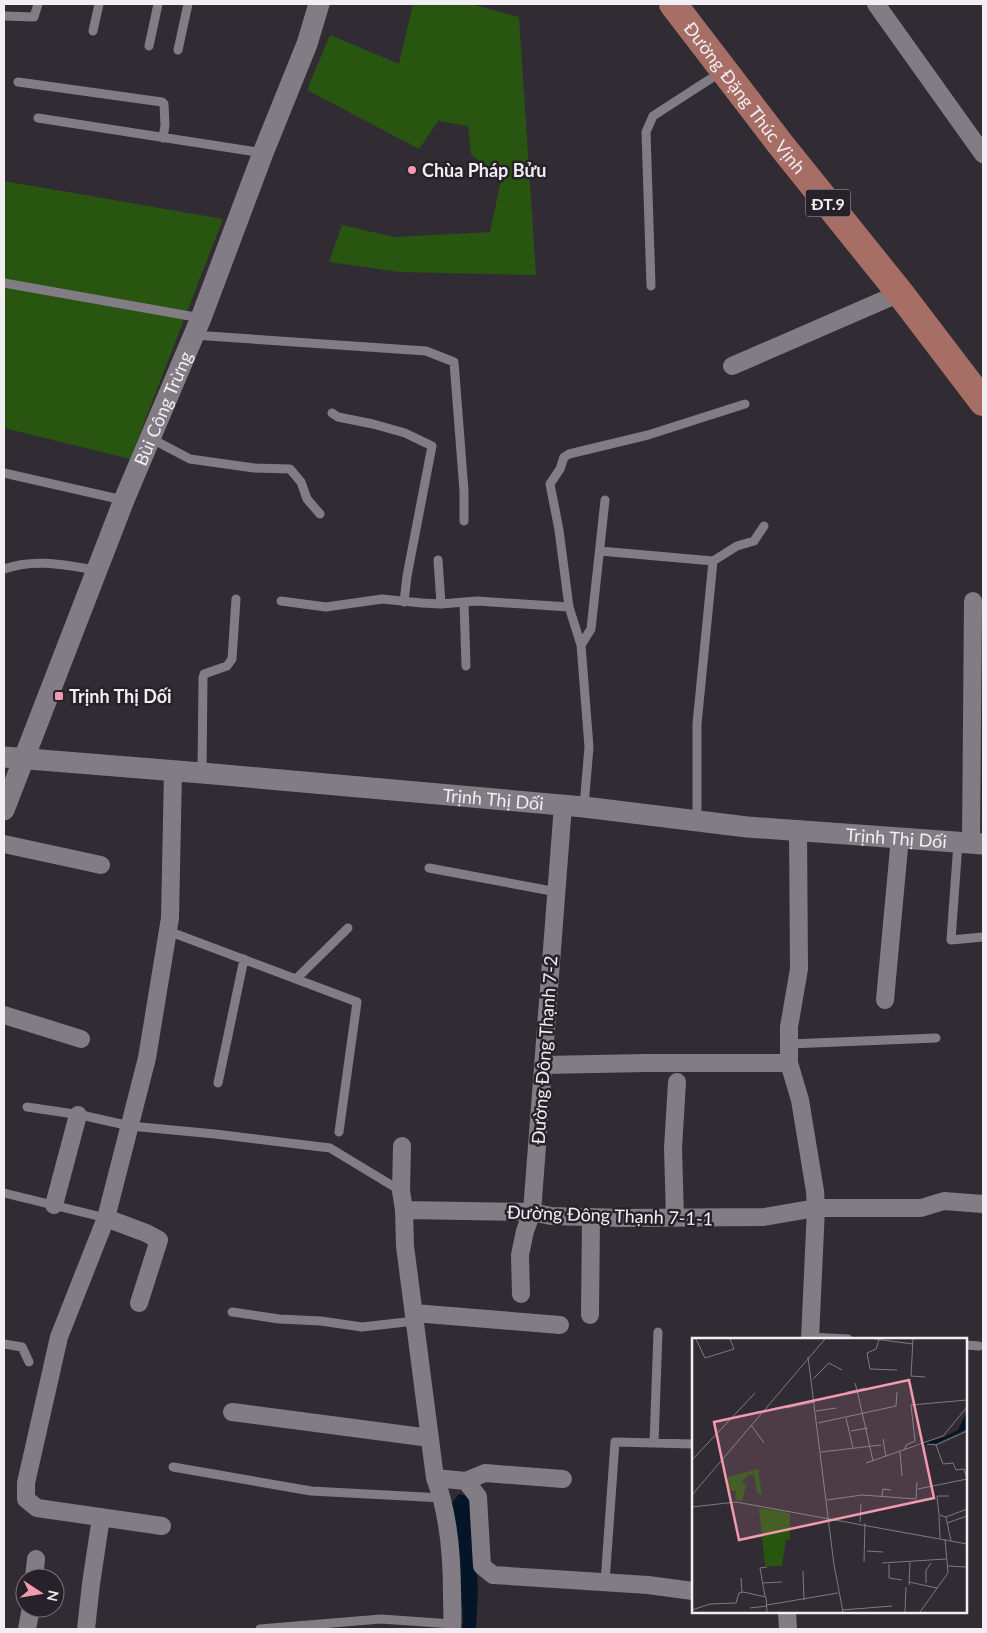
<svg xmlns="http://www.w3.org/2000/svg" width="987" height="1633" viewBox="0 0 987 1633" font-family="Lato,sans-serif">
<rect width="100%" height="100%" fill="#312c33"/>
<path fill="#285510" d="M413 4H470L519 17 536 275 400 272 329 262 342 225 394 237 490 232 501 180 471 154 468 126 438 121 419 149 307 90 330 35 399 64Z
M4 181 223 219 130 459 4 428Z"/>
<path fill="#031527" d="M459 1494 468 1496 473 1508 478 1591 476 1629H462L463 1618 461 1586 452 1503Z"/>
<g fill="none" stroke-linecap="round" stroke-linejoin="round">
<path stroke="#827c84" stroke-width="9" d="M4 16 34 17 38 4
M93 31 99 4
M149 46 158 4
M178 50 188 4
M18 82 162 102 164 104 165 125 163 138
M38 118 263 153
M4 283 201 318
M651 286 646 132 653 116 721 72
M194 335 426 351 454 362 464 491V521
M332 413 338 417 373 424 405 433 432 446 407 576 404 602
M150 438 190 459 254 468 290 469 301 482 307 499 320 514
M4 473 123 500
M600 551 713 561
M438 560 441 604
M4 569C34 558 65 565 96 570
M281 601 326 607 382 599 422 603 441 604 477 601 569 607
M464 602 466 666
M581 645 591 629 605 500
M202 773 203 678 204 674 227 666 232 659 236 599
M584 806 589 747 581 645 569 607 559 530 550 484 560 469 564 457 569 454 648 435 745 404
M697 821V724L713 561 737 546 754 541 764 526
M958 843 951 940 983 937
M429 868 557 892
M168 931 357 1002 339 1132
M296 979 348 928
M789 1044 936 1038
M218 1083 244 959
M27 1107 81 1115 130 1126 215 1134 330 1148 401 1191
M4 1193 106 1218
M232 1312 279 1319 321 1321 362 1327 415 1321
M810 1337 848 1339
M4 1344 22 1347 29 1362
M966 1345 979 1346
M654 1443 658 1332
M173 1467 311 1491 443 1498
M605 1582 615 1442 693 1444
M260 1629 381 1619 452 1624"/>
<path stroke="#827c84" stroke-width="18" d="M876 4 983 154
M732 366 900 293
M798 829 799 969 789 1027V1063L800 1100 815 1191 816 1208 810 1339
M971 842 973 601
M4 844 101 865
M885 1000 900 837
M4 1015 81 1039
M543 1065 646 1063H789
M402 1146 401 1191 404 1210 405 1246 435 1478C449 1514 452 1555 452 1594 452 1606 453 1618 452 1629
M54 1205 78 1115
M404 1210 532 1212 551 1216 622 1218 764 1217 816 1208H921L944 1201 983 1204
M106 1218 146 1233 159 1240 139 1303
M675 1218 673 1148 677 1082
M521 1294 520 1255 525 1231 532 1212 563 805
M414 1313 560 1325
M590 1315 591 1217
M232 1412 430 1438
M435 1478 466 1481 478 1497 482 1566 493 1575 648 1585 693 1591
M466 1481 485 1473 563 1479
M162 1526 37 1508 26 1499V1483L59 1337 106 1218 147 1058 170 918 173 771
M34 1578 36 1559
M787 1612 788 1629
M27 1629 31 1608
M86 1629 91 1584 101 1517"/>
<g stroke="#827c84" stroke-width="21">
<path id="s1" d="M4 757 202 773 584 807 747 827 983 844"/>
<path id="s2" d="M4 810 124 500 201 318 263 153 307 44 319 4"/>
</g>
<path stroke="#a76e65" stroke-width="28" id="s3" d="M673 4 781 145 900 293 983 402"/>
</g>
<g fill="#f29aaf" stroke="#272229" stroke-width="2">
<circle cx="412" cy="170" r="5"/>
<rect x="54" y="691" width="10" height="10" rx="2.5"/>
</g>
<g text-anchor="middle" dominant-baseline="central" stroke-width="5" stroke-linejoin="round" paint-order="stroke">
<rect fill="#272229" stroke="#b5b1b6" stroke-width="1" x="805.5" y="189.5" width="45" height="27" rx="4"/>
<g font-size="16" font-weight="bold" fill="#f2eef3">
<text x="828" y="203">ĐT.9</text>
</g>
<g font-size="18" fill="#f2eef3" stroke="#272229">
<text stroke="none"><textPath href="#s3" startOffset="118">Đường Đặng Thúc Vịnh</textPath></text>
<text stroke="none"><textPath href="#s2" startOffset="432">Bùi Công Trừng</textPath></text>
<text stroke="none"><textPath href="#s1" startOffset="491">Trịnh Thị Dối</textPath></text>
<text stroke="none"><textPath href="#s1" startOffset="896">Trịnh Thị Dối</textPath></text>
<text transform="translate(544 1050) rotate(-86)">Đường Đông Thạnh 7-2</text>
<text transform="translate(610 1215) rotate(2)">Đường Đông Thạnh 7-1-1</text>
</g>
<g font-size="18" font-weight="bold" fill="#f2eef3" stroke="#272229" text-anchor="start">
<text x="422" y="170">Chùa Pháp Bửu</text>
<text x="69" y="696">Trịnh Thị Dối</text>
</g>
</g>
<g transform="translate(692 1338)">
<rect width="275" height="275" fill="#312c33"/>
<path d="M66 131 70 156 65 155 62 137H56L50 143 54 148 50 163 43 161 44 153 35 152 36 139ZM67 170 98 175V202L94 201 90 228H73Z" fill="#285510"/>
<path d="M275 73V91L245 105 214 109 252 99 266 92Z" fill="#031527"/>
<path fill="none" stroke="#7e7a80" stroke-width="1" d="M4 1 13 20 42 11 38 1M183 1 221 6M221 1 219 38 233 39M187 2 184 11 175 15 178 31 205 32M116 19 142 227 151 274M121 41 137 25 150 32M163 45 165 52 173 50M155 54 165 52 181 123M94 70 123 64M124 73 144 70M154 80 161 110M126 85 204 68 205 54M59 87 72 105M159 93 176 90M191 101 194 119M244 107 275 93M213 112 214 107 223 103 219 67 275 62M129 114 189 107M208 114 210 138M0 122 63 55M174 125 251 98 275 69M226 151 275 141 272 131 264 132 261 125 251 126 244 107 235 106M0 157 133 1M190 158 191 151 199 152M257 158H245L247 177 254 179 259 203M135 162 170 157 224 161 225 144M0 169 44 164 275 206M247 178 248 200M254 179 275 171M168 184 169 166M255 185 275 178M175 213 191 214M172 224 173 185M190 225 254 221M197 226V240L210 242M256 228 274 229M111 233 112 262M49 240 50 255M217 244 245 250M71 245 90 244M234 245V232L239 225M217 247 218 224M73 258 68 230 75 229M75 267 146 255M58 270 75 268M0 272 18 266 44 265 47 255 51 254 74 259 75 274M150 272 200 268M213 274 214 249M228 274 256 235 253 201"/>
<path fill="#f29aaf" fill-opacity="0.15" stroke="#f29aaf" stroke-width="2.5" d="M217 42 242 160 47 202 22 84Z"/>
<rect width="275" height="275" fill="none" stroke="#f2eef3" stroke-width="2.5"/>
</g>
<rect width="987" height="1633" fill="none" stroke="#f2eef3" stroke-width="10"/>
<g transform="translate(40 1593) rotate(102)"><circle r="24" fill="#272229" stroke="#78747a"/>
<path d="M0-4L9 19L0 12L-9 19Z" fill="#f29aaf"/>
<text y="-8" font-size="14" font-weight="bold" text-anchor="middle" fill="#f2eef3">N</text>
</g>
</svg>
